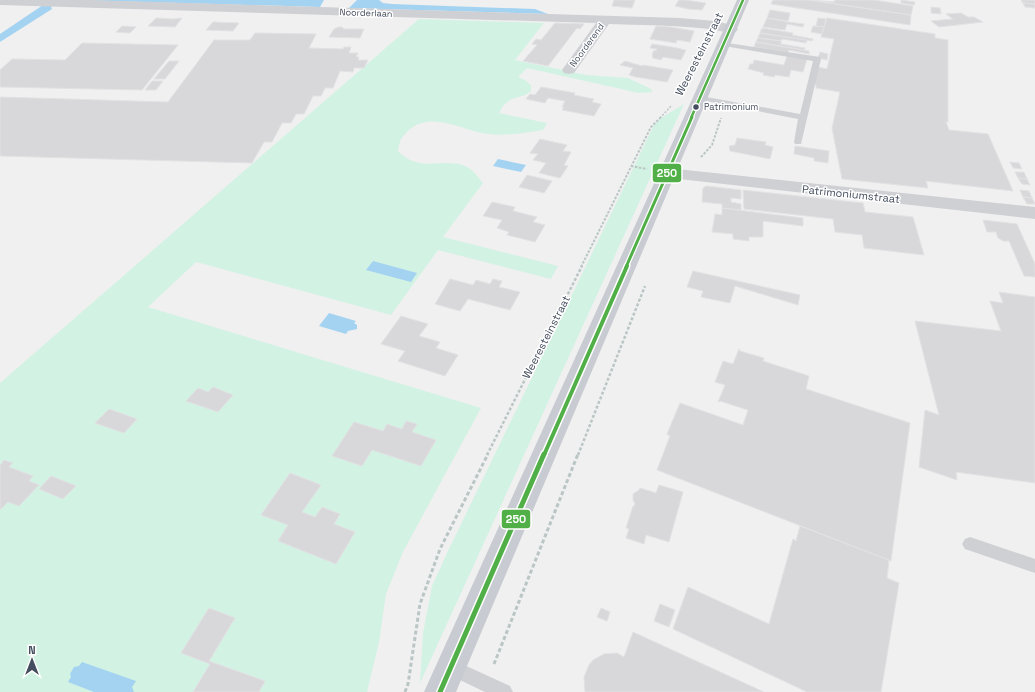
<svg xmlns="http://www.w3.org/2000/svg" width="1035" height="692" viewBox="0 0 1035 692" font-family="'Space Grotesk',sans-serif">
<rect width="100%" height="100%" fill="#f1f0f0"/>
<path fill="#d2f2e4" d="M419 19 544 23 515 60 586 75 628 78 651 89 653 92 639 93 527 68 518 77 525 80 531 85V91C518 102 510 92 499 113L547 123 543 130C525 133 507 136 488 134 463 131 432 110 409 130 401 138 400 139 398 151 420 174 444 157 465 166 473 169 478 177 483 183L443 237 558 266 551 279 438 250 391 315 196 262 148 307 481 408 403 552 386 594 379 642 367 692H0V383Z
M684 104 420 683 423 633 432 586 448 551 654 125 661 118Z"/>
<path fill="#a4d3f2" d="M74 0H324L320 7Z
M357 0H379L383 3 392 4 535 9 548 14 349 8Z
M43 5H54L51 7 52 9 0 42V34Z
M498 159 526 165 521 172 493 166Z
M373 261 417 273 411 282 366 270Z
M329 313 356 321 354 323 357 325V329L348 331 346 334 319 326Z
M82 662 136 681 132 687 134 692H94L68 682 71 677 70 674 74 667 79 666Z"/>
<path fill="#d8d7da" stroke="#e2e1e3" d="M614 0H635L632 8 612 6Z
M679 0H685L706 3 702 10 688 9 675 6Z
M773 0H809L911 15 910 25 771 4Z
M809 0 834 2 835 0H874L913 6 911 15Z
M901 0 915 2 914 5 901 3Z
M1021 0H1035V4L1023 3Z
M1023 3 1035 4V8L1025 7Z
M931 7 940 8 941 14 931 13Z
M770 10 790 13 788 21 767 18Z
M961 13 968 17H974L983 22 939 27 931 21 953 19 946 14Z
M156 18 172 19 182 18 175 27 148 26Z
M767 18 788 22 804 24 803 27 787 24 785 30 763 27Z
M818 18 826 19 824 27 816 26Z
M827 18 935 34V38L948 40V122H946L949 130 988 134 1013 191 926 181 928 188 842 179 832 128 840 92 816 88V85L814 84 818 67 827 69 834 39 821 37Z
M213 22 239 23 233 31 206 30Z
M555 23 584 24 580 29 577 28 548 66 523 61 537 45 532 44 536 39 541 40Z
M122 26 136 27 130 33 116 32Z
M656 26 671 27 694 31 690 42 677 40 676 43 650 39Z
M813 26 824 27 822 34 811 32Z
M339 27H342L344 29H364L360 38 329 37 334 29Z
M762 28 793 33 792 35 813 39 812 41 760 33Z
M255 33 316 34 309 48 343 49 344 47H351L349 53H358L356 57H359L358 60H368L364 68H354L353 72 340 71 333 88H325L321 96H313L304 114H296L291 123H282L272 142H264L252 163 0 156V97L168 102 214 40H250Z
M760 33 807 40 806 43 782 39 781 41 758 38Z
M758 38 781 41V44L805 48 804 50 756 42Z
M756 42 809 51V54L789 50 788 53 754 47Z
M82 43 178 45 142 90 0 87V70L12 59 65 60Z
M652 44 672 47 686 50 681 60 663 57 661 60 653 58 652 55 654 50 656 51 657 49 650 48Z
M820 52 828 54 827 60 818 58Z
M787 56 807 59 803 72 791 70 789 77 775 75 774 77 763 75 764 73 748 69 750 64H753L754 60 784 65Z
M169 61H179L165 79H154Z
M625 61 642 66 643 65 673 70 667 82 636 77 629 75 633 68 620 65Z
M152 81H163L156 90H145Z
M541 87 575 93 574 95 594 99 592 102 601 104 594 116 562 110 564 107H562L565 101 548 98 545 103 526 99 530 94 535 95Z
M737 138 766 142 765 145 773 147 770 159 730 151 729 146 735 145Z
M540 139 567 145 563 151 571 152 564 165 568 166 560 178 539 173 546 163 533 160 538 154 530 153Z
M795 146 829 151 828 163 814 161V158L794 154Z
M1010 162 1019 163 1022 169 1013 168Z
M1015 172H1024L1027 179 1018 178Z
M527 175 552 181 544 193 519 187Z
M1018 178 1027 179 1030 185 1022 184Z
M706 186 741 190V199L731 198V202L741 204V210L722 208V204L702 202 703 188Z
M743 190 863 203 865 212 913 217 924 255 864 248 862 235 835 232 833 219 744 209Z
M1020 190 1029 191 1032 198 1023 197Z
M1023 197 1032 198 1035 204H1027Z
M492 202 515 207 513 211 537 217 533 222 545 225 535 242 507 235 509 232 497 228 502 220 483 216Z
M722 208 803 218V226L763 221V237H749V241L733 239V234L712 232 715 214 722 215Z
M983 220 1017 224 1035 264V277L1024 276 1009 241H1003L998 238 996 232H987Z
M693 271 800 295 798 305 735 286 730 303 701 297 703 291 687 287Z
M450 279 473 285 476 280 490 284 493 279 502 281 499 287 520 292 510 310 468 299 460 311 435 304Z
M999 292 1035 297V483L956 472 957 480 919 467 925 410 939 415 915 321 1001 331 990 301 1003 303Z
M401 316 428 324 419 336 440 342 436 348 458 355 445 376 398 361 405 351 381 344Z
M739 349 740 351 764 358 763 361 809 376 806 389 910 423 891 561 657 470 670 436 667 434 680 403 743 425 748 410 720 401 718 402 725 385 715 382 723 361 733 364Z
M213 387 233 395 218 412 186 401 198 388 208 392Z
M109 409 137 419 124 433 95 423Z
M406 421 417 424 412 432 436 440 421 466 372 450 362 466 332 456 354 422 383 431 387 424 402 429Z
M4 460 13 463 9 467 33 476 29 481 39 485 19 506 8 502 0 510V465Z
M290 473 321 485 302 512 315 517 322 507 340 514 334 524 355 532 336 564 278 541 288 525 261 515Z
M51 476 76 486 63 499 39 489Z
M659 485 683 492 669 542 646 535 644 544 626 538 629 529 626 528 633 506H634L635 504 633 500V494L639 490 640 488 656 493Z
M800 526 889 560 887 578 899 583 881 692H807L673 629 688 587 769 624 793 539 796 541Z
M660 604 675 610 669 627 654 621Z
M209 608 235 618 209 661 265 681 259 692H193L210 664 181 653Z
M601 608 610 612 607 621 597 617Z
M633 632 764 692H585L584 677 589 665 593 660 604 654 617 653 624 657Z"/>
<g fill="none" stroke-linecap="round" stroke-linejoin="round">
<path stroke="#b9c6c5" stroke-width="1.5" stroke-dasharray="2 1.5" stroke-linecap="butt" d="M660 118 672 105"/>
<path stroke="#b9c6c5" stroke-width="2" stroke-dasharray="2.5 1.5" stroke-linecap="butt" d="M701 157 712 145 721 118
M631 166 647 169
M581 267 651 127 661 117"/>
<path stroke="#b9c6c5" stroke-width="2.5" stroke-dasharray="3 2" stroke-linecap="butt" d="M487 455 582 266
M578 455 645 286"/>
<path stroke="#b9c6c5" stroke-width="3" stroke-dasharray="4 2.5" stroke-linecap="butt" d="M494 664 578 454
M405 692 408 684 420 604 440 549 488 454"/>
<path fill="#ced0d4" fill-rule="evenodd" d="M721 42 820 57 821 59 801 144H795L794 142 798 119 701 100 697 98 701 96 800 114 813 61 724 46 720 44Z
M970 537 1035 559V573L965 549 962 544 965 539Z
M451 659 510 686 513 692H485L445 673 443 667 445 661Z"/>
<path fill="#ced0d4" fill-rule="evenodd" d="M0 0H89L680 18 715 21 736 26 738 29 736 32C728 34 709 28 699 28 669 25 639 25 609 24L574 73 569 74 564 73 562 70 596 23 0 5Z
M667 168 1035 207V219L661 177 658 173 661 169Z"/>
<path fill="#c8cbd1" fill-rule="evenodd" d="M737 0H749L456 692H424Z"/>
<defs>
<path id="bus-1-far3" d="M691 118 743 0"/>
<path id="bus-1-far2" d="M626 267 692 117"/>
<path id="bus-1-far1" d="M544 455 627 266"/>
<path id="bus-1" d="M440 692 544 454"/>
</defs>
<use href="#bus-1-far3" stroke="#fff" stroke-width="4.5"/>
<use href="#bus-1-far2" stroke="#fff" stroke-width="5.5"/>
<use href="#bus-1-far1" stroke="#fff" stroke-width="7"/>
<use href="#bus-1" stroke="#fff" stroke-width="8"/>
<use href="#bus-1-far3" stroke="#50af46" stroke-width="2.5"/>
<use href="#bus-1-far2" stroke="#50af46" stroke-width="3"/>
<use href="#bus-1-far1" stroke="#50af46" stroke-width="4"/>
<use href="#bus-1" stroke="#50af46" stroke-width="5"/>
</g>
<circle fill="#454e5e" stroke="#fff" stroke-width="1.5" cx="696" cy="107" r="3.5"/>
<g text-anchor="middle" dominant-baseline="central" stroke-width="3" stroke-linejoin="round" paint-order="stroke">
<g font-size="9" fill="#454e5e" stroke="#fff">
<text transform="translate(366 13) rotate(2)">Noorderlaan</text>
<text transform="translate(587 45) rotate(-54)">Noorderend</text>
</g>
<g font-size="9" fill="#454e5e" stroke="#fff" text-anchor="start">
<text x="704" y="107">Patrimonium</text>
</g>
<g font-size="11" fill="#454e5e" stroke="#fff">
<text transform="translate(699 54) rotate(-63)">Weeresteinstraat</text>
<text transform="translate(851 194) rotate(6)">Patrimoniumstraat</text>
<text transform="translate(546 337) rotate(-63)">Weeresteinstraat</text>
</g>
</g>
<g stroke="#fff" stroke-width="1.5">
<rect x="652" y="163" width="30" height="20" rx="4" fill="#50af46"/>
<rect x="501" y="509" width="30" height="20" rx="4" fill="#50af46"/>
</g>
<g font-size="11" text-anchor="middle" font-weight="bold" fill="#fff">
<text x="667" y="177">250</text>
<text x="516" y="523">250</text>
</g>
<g transform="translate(32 660)" stroke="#ffffff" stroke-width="3" paint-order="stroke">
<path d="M0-3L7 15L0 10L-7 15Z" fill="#454e5e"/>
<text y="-6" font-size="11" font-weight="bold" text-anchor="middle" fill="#454e5e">N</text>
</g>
</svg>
